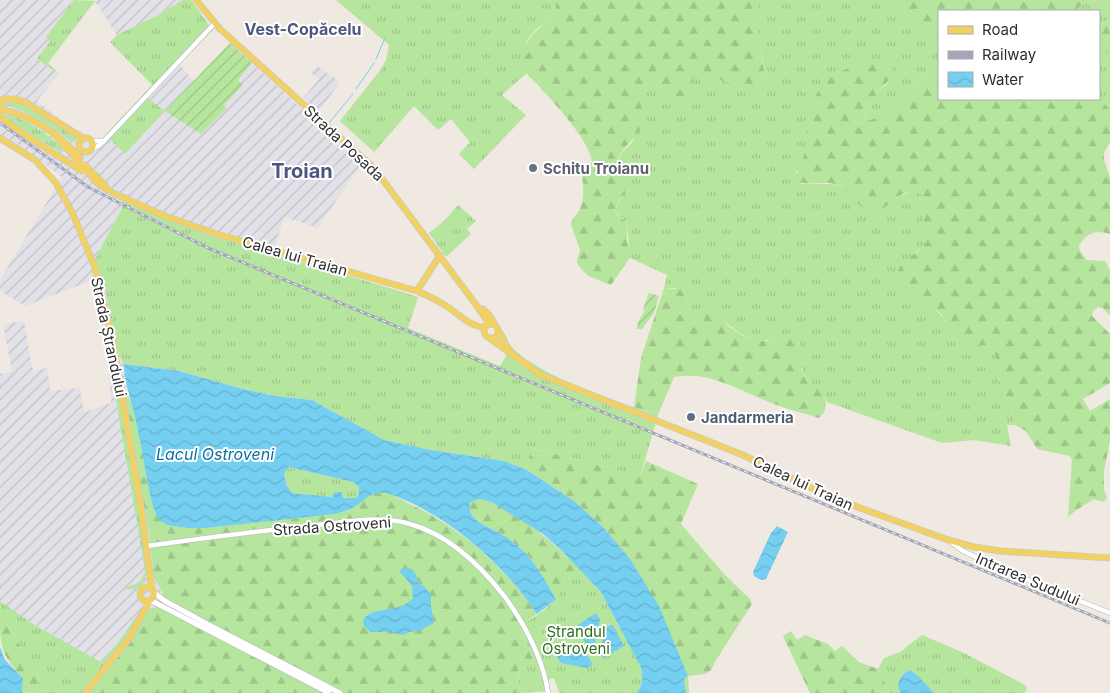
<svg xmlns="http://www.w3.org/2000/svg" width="1110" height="693" viewBox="0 0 1110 693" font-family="Inter,sans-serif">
<defs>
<pattern id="industrial-furrows" width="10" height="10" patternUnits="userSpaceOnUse" patternTransform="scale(1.25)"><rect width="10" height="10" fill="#e3e1e8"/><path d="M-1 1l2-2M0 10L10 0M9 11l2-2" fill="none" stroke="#c3c1c7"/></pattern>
<pattern id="grass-tufts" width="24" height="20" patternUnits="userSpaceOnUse" patternTransform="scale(1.25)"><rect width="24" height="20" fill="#b6e59e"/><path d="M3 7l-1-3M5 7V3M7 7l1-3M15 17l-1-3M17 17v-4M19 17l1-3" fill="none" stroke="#9dc588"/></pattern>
<pattern id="forest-firs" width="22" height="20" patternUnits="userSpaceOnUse" patternTransform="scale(1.25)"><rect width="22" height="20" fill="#b6e59e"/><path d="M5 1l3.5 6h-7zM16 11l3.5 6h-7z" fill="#9dc588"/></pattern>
<pattern id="garden-furrows" width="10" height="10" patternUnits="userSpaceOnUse" patternTransform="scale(1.25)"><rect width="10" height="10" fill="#b6e59e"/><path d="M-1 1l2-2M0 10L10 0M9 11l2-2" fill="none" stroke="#9dc588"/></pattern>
<pattern id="water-waves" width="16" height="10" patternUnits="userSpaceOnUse" patternTransform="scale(1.25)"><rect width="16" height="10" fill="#75cff0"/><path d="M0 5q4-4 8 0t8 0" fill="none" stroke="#66b2ce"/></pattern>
</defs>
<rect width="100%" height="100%" fill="#efe9e1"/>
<path fill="url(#industrial-furrows)" d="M0 0H74L46 37 50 40 37 59 59 74 37 101 69 126 96 139H101L105 135 125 154 165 111 148 98 179 64 194 81 165 111 224 105 243 85 238 80 252 63 322 127 363 161 318 228 284 217 273 254 166 220 125 202 95 259 105 288 119 356 124 364 126 390 124 391 149 534 154 578 163 593 154 608 117 644 101 662 33 624 0 601V374L12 371 3 324 24 321 33 371 48 368 50 391 80 388 84 412 111 403 108 361V344L101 305 93 280 25 306 0 291V280L62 177 35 157 0 141Z
M94 0H183L160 14 117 35Z
M317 66 340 82 319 112 303 98 319 79 311 73Z"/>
<path fill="url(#grass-tufts)" d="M74 0 95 1 48 63 59 74 37 59 50 41 46 37Z
M183 0H191L213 30 179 63 148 98 165 111 125 154 105 135 152 85 110 42 117 35 160 14Z
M336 0H556C560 17 532 28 526 43 523 50 523 60 522 67L527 73 502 95 526 115 474 169 459 154 470 142 451 119 438 130 414 106 374 152 340 121 381 69 386 60 389 45Z
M759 0H896L909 18 939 47V69C920 76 919 84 907 98 898 108 883 116 870 120 856 109 881 90 889 82L820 89 810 110 806 122 807 145 804 157 796 173 802 184H832L838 185 846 190 863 209 878 211C889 203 920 177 926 202 928 210 923 215 923 221 923 228 929 233 928 240 926 247 918 249 914 254 908 260 905 274 902 282L924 299 972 345C980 345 988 344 994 350L1000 383 1009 402 1015 425H1007L1011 446 974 440 942 443 827 402C823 388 817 391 809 382 798 368 797 351 801 336L795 331C784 336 770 342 757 340 731 336 721 306 694 316 684 309 687 300 685 289 679 286 671 289 664 288L667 275 630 258 627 223C624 219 617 215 616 211 615 205 622 200 623 194 625 181 615 171 619 159 621 150 632 146 634 138 640 121 636 100 643 84L662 88 677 97 686 94 697 70 746 89H756C769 75 762 60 759 44 757 30 759 14 759 0Z
M1099 0H1110V22L1099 21V11H1075L1085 3Z
M1099 48 1110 56V109L1098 99Z
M11 101 23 103 77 137 76 141 72 142C50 126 30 112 3 104V102Z
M2 114C26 118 45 132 62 148V151L60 152 6 120Z
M125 202C219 243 320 265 418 297L408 328 500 366 511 348C503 337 498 325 490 314 496 321 501 328 506 336 507 339 509 344 511 346 536 375 620 403 658 415L640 477 573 458 532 449 527 470 504 461 431 450 384 440 312 400 275 396 243 389 179 371 124 364 119 356 105 288 95 259Z
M458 205 476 221 467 229 471 234 446 257 429 233 444 221Z
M113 361 136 492 147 573 142 585 135 589H126L125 585C135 588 144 580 145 570L116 401Z
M288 467 353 482 359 487V495L356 498C349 500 345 499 341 494L333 497 292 493 287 486 284 473Z
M579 568 601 592 641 668C643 678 643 686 636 693H559L554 678 550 679 548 682 549 691 524 693 519 685 518 662 533 659 519 625C540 616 560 600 564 577Z
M0 601 33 624 101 662 93 693H31L41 680 0 613Z
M922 635 964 653 1025 685 1027 688 1025 693H890L878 669 884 658 900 652Z"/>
<path fill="url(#forest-firs)" d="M556 0H759V43L764 70 761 84 756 89H746L697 71 686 94 682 97H677L662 88 643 84C636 99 646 111 641 126 637 139 624 145 619 157 614 169 626 178 625 190 623 198 614 204 616 212 617 216 624 219 627 223V241L631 256 611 285 588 276 578 265 577 261 580 250 571 224C572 218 576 216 579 211 586 198 583 178 580 164L592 163C591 141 553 102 538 85 533 80 526 74 523 68 510 39 561 21 556 0Z
M896 0H1099L1085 3 1075 11H939V47L909 18Z
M1099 21 1110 22V56L1099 48Z
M878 59C923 72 847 103 870 120 883 116 898 108 907 98 918 85 922 75 939 69V99H1098L1110 109V142L1104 153V160L1110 177V234C1096 229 1086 233 1079 246L1080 251 1087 260 1105 261 1110 270V316L1103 308 1098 307 1093 311 1092 316 1110 334V383L1083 399 1090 411 1110 399V441L1104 471V489L1107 498 1103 502 1094 499C1085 504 1076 510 1068 517L1072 460 1070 456 1037 449 1026 431 1015 425 1009 402 1000 383 994 350C986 341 975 348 966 343 954 337 949 323 941 314 936 310 931 306 926 302 918 294 898 285 898 273 898 262 918 253 924 246 932 238 923 230 923 221 923 212 932 201 920 194 903 183 888 211 873 212 861 213 850 191 838 185 825 180 809 187 797 181 795 169 804 160 806 148 808 139 805 130 806 121 808 111 814 97 820 89 832 73 859 61 878 59Z
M681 287 685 289C687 300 684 309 694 316L712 311 718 313 728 326 743 336 757 340 767 341 795 331 799 332 801 336C797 351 798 372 811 384 815 388 820 389 824 393 827 402 827 411 819 418 804 413 789 410 774 404 742 392 710 370 674 377L658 415 634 407 641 358 664 288 674 289Z
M126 390C142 426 143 469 153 507L156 515 167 525 187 528H206L347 511C358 505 367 493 380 492 390 492 400 499 408 503 460 527 505 567 537 614L519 626 533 659 518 663 519 685 524 693H93L101 662 117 644 140 611 154 608 163 593 154 578 149 534 124 391Z
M531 449 573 458 640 477 646 461 698 484 681 524 724 574 750 599 752 604 716 660 711 670 706 674 688 676 689 693H686L684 679 688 676 603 527 574 501 527 470Z
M481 499C518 511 552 541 579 568L564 577 561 591 556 599C540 571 530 551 501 534 489 526 467 522 470 503L475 500Z
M0 613 41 680 31 693H22L23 678C0 653 0 647 0 613Z
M791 631 797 640 805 635 828 644 835 651 842 646 859 662 878 669 890 693H810L783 636Z"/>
<path fill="url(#garden-furrows)" d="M230 43 252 63 238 80 243 85 224 105 226 109 201 134 165 111Z
M649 293 659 296 654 313 642 329H637L638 322 645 310 643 309Z"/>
<path fill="url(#water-waves)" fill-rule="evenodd" d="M124 364 179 371 243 389 275 396 312 400 384 440 431 450 504 461 527 470 574 501 603 527 630 559 659 606 688 676 684 679 686 693H636C643 686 643 678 641 668L601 592 562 551 543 534 493 503 481 499 475 500 470 503C467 522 489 526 501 534 530 551 540 571 556 599L537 614C503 563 446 513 387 493 369 491 367 499 354 507 348 511 342 512 335 514L206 528H187L167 525 158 519 153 507C146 480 143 453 137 426 133 404 124 386 124 364ZM288 467 353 482 359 487V495L356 498H344L341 492H334L333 497 292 493 287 486 284 474Z
M777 526 788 532 766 579 761 580 754 576 753 572 771 533Z
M405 568C414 568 417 575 418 583L424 586 431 595V607L434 623 419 631 409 632 403 635 390 632H371L364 626 363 620C373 605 400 614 413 598L412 586 400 572V570Z
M596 613 600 620 595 644 589 648 575 627Z
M611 625H613L624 646 603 658 599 654 606 627Z
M579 643 593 664 587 668 561 663 557 657Z
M0 647 5 660 23 678 22 693H0Z
M910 670 919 677 934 693H901C894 685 901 674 910 670Z"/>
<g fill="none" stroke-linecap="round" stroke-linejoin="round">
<path stroke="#75cff0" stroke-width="1" d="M376 59 385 38
M356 89 374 63
M329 123 353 94"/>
<defs>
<path id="tertiary" d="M92 141H103
M92 149 98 146 104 141 214 24
M949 541 963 551 1005 571 1110 613
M147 546C203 538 260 531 316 525 347 522 380 515 410 524 449 535 481 566 505 597 525 625 543 658 548 693"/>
<path id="secondary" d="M153 592 165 601 211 626 340 693
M150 600 329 693"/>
<path id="primary" d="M196 0 220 29 374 168 474 302 486 319 488 325
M0 105 3 99H14L25 102 83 138
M0 109C32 116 58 133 80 158
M0 115C5 125 69 162 82 171
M53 133 98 184 113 193 165 216 217 234 417 291C426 295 435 299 443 304 456 311 470 328 485 327
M79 145a7 7 0 1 1 14 0a7 7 0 1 1-14 0Z
M0 138 35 160 56 183 73 214 95 268 112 337 141 507 152 590
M85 165 105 185
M417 291 440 255
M483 309 490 316 495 325
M484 331a7 7 0 1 1 14 0a7 7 0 1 1-14 0Z
M498 332 511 353
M489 338 541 375 743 455 833 498 948 540 974 547 1000 551 1110 558
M140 594a7 7 0 1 1 14 0a7 7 0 1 1-14 0Z
M85 693 128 640 150 600"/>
</defs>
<use href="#tertiary" stroke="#b4b7c1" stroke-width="5.5"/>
<use href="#secondary" stroke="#b4b7c1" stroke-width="6"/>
<use href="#primary" stroke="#c9c9c9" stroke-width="7"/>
<use href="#tertiary" stroke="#fff" stroke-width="4.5"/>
<use href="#secondary" stroke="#fff" stroke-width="5"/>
<use href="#primary" stroke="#f2d163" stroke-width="5.5"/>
<defs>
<path id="rail" d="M0 123 88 187 208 248 1110 623"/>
</defs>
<use href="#rail" stroke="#a3a6b8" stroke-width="3"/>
<use href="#rail" stroke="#fff" stroke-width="1" stroke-dasharray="4" stroke-linecap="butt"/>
</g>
<circle fill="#6b7280" stroke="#fff" stroke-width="2" cx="533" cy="168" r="5"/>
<circle fill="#5c6f8a" stroke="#fff" stroke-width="2" cx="691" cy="417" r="5"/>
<g text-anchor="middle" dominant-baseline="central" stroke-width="4" stroke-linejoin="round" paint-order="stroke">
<g font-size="15" fill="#2e2e2e" stroke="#fff">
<text transform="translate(344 143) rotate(43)">Strada Posada</text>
<text transform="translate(295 256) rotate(16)">Calea lui Traian</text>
<text transform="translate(109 337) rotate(78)">Strada Ștrandului</text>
<text transform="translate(803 483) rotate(25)">Calea lui Traian</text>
<text transform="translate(332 526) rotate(-4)">Strada Ostroveni</text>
<text transform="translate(1028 579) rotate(23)">Intrarea Sudului</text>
</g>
<g font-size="15" font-weight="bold" fill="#5b616d" stroke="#fff" text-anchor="start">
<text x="543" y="168">Schitu Troianu</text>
</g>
<g font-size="15" font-weight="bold" fill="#4e5e75" stroke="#fff" text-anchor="start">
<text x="701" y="417">Jandarmeria</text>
</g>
<g font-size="15" fill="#2c6e1b" stroke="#fff">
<text x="576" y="631">Ștrandul<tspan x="576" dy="17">Ostroveni</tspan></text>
</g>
<g font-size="16" font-weight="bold" fill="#4d5680" stroke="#fff">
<text x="303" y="29">Vest-Copăcelu</text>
</g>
<g font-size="16" font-style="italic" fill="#0d6fa3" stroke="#fff">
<text x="215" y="454">Lacul Ostroveni</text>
</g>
<g font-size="20" font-weight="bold" fill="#4d5680" stroke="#fff">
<text x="302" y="171">Troian</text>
</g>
</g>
<rect x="938" y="10" width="162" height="90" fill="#ffffff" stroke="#ababab"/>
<rect x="948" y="26" width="25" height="8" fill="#f2d163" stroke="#ababab"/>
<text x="982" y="35" font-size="15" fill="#2e2e2e">Road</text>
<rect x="948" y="51" width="25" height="8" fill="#a3a6b8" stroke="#ababab"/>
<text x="982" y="60" font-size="15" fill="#2e2e2e">Railway</text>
<rect x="948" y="72" width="25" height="15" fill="url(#water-waves)" stroke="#ababab"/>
<text x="982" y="85" font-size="15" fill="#2e2e2e">Water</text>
</svg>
